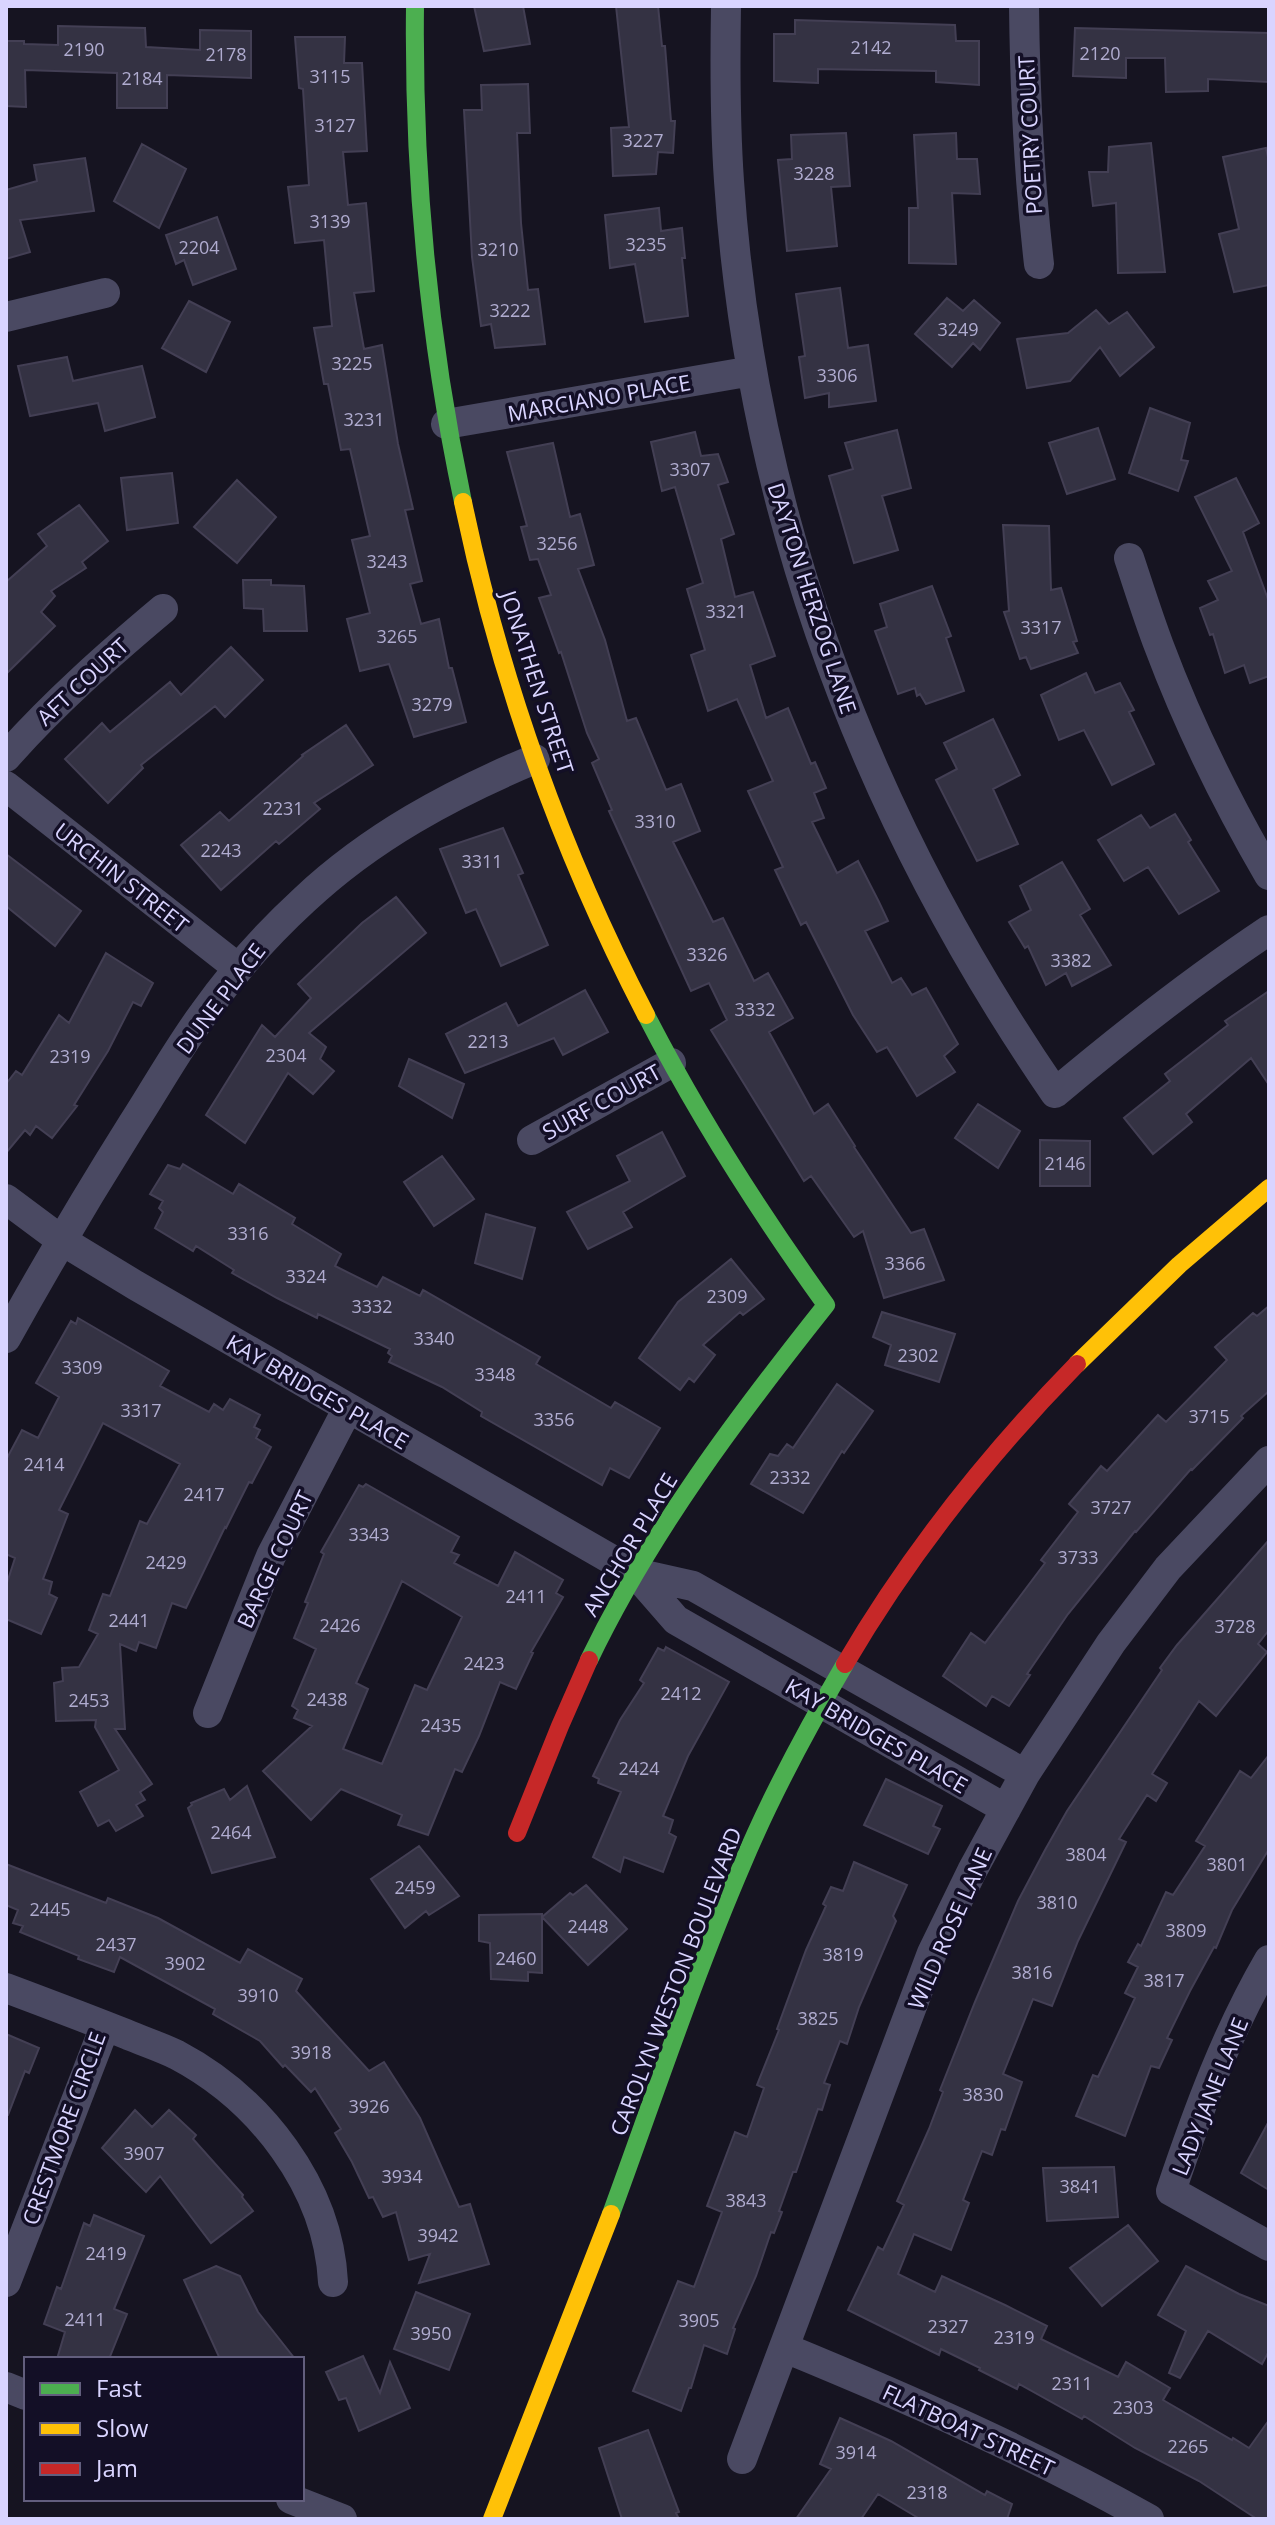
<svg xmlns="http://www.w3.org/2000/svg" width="1275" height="2525" viewBox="0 0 1275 2525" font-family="'Open Sans',sans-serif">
<rect width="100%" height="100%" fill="#161421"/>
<path fill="#343243" stroke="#433f54" stroke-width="2" fill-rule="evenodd" d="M474 6H523L530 44 484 51Z
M616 6H658L662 46H665L671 121H675L673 153 658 152 656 174 613 176 611 128 629 127Z
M795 20 955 25 956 41H979V85L936 82V71L818 69V83L774 81V34H795Z
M58 26 145 28 146 47 200 50V30L251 31V78L167 75V108H117V73L25 70 26 107 6 106V41H24V44L58 45Z
M1075 28 1269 33V82L1208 79V91L1166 92 1165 58H1126V78L1073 76Z
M295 37H345L344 63H362L367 151 343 152 348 205 366 203 374 291 354 293 364 349 382 345 398 444 413 509 405 510 422 581 410 584 421 624 439 619 449 668H452L466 722 414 737 389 664 360 671 347 619 370 613 352 540 370 536 350 449 341 450 328 384H324L314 328 332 326 324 240 295 243 288 187 309 185 303 89 299 88Z
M528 84 530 133H517L521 223 528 290 538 289 545 344 495 348 491 324 481 326 472 257 464 110H482L481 85Z
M846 133 850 186 831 187 837 246 787 251 778 160 792 159 791 135Z
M956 133 957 159H977L980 194 952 193 956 264 909 263V208H918L914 135Z
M1151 143 1165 272 1118 273 1116 203 1093 206 1089 172H1108L1109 147Z
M142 144 186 169 159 228 114 201Z
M1266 148 1269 162V285L1234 292 1219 234 1239 229 1223 157Z
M85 158 94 211 20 220 30 252 6 259V190L37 181 34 165Z
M659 208 661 231 682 228 685 258H682L688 316 645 322 635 264 610 268 605 215Z
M217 217 236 269 193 285 184 260 176 264 166 235Z
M840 288 848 348 868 345 876 401 829 407V393L805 398 799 357 805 356 796 294Z
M947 298 963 311 974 300 1000 323 980 350 973 343 952 367 915 334Z
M189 301 230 322 206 372 162 348Z
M1096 310 1109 324 1127 312 1154 347 1120 376 1100 347 1070 381 1027 388 1017 339 1068 333Z
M67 357 73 381 142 366 155 417 105 431 98 403 30 416 18 366Z
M1150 408 1190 423 1181 460 1188 461 1178 491 1129 473Z
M1098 428 1115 479 1067 494 1049 443Z
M897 430 911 488 882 496 898 550 854 563 829 476 853 469 845 443Z
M695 432 701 456 718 454 728 482 718 485 734 534 721 539 735 597 753 592 775 656 750 665 766 718 788 708 811 764 815 762 826 788 814 793 824 818 812 822 837 873 858 861 879 902 888 921 865 931 892 983 901 978 912 995 926 988 958 1044 944 1056 955 1072 917 1096 887 1047 877 1052 853 1015 806 922 801 925 775 870 783 867 748 791 773 781 737 699 708 711 691 655 705 650 687 589 703 583 675 487 662 491 651 442Z
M553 443 570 517 580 514 594 565 578 569 605 640 627 721 636 718 666 790 681 784 700 831 673 842 713 922 723 918 754 981 768 973 793 1018 769 1032 814 1114 828 1104 855 1146 854 1147 911 1233 924 1229 944 1280 884 1298 863 1231 854 1237 811 1176 804 1181 711 1030 727 1020 709 983 691 991 669 943 609 811 612 810 592 763 599 759 587 733 561 652 559 653 539 598 551 595 538 559 530 560 521 527 527 526 507 452Z
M172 473 178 523 127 530 121 478Z
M1236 478 1259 523 1243 532 1269 602V676L1250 683 1244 665 1225 673 1213 634 1210 635 1200 608 1218 600 1208 581 1232 571 1195 497Z
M237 480 276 517 237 563 194 527Z
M79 505 108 541 82 562 86 568 51 591 55 596 41 612 55 626 6 674V582L47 546 38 534Z
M1003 525 1049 526 1051 590 1061 588 1077 641 1073 642 1078 653 1031 669 1026 657 1020 659 1004 612 1009 611Z
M243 580H271V585L304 586 307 631H264L263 609 244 608Z
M932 586 951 636 946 638 964 691 926 704 920 694 917 696 915 688 898 694 875 631 887 627 880 604Z
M231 647 263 680 225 717 215 706 141 765 143 768 108 803 65 759 102 723 110 732 170 682 181 695Z
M1086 673 1095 693 1120 683 1134 710 1129 712 1154 764 1112 785 1084 730 1059 740 1041 695Z
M993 719 1020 775 993 789 1018 844 977 861 936 780 957 769 944 743Z
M346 725 373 765 314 803 320 809 279 844 276 841 221 890 181 845 220 812 229 821 303 756 302 755Z
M1175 814 1191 840 1188 842 1219 891 1179 914 1148 867 1124 881 1098 840 1141 815 1150 828Z
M503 828 523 873 518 875 548 945 501 966 476 909 466 913 440 849Z
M6 854 81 911 55 946 6 906Z
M1062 862 1090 909 1080 915 1111 965 1072 986 1066 973 1046 985 1028 946 1025 948 1009 922 1031 910 1020 886Z
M396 897 426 933 309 1033 326 1047 320 1059 334 1071 313 1094 288 1073 245 1143 206 1115 262 1025 275 1037 311 998 298 984 362 923Z
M106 953 153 983 141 1006 133 1002 108 1051 74 1105 77 1106 52 1138 36 1126 30 1135 25 1130 6 1153V1084L16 1071 22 1075 59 1015 69 1023Z
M585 990 608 1032 563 1055 554 1038 465 1073 446 1034 506 1003 518 1026Z
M1269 991V1085L1251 1058 1186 1114 1192 1122 1153 1154 1124 1118 1170 1081 1165 1074 1228 1025 1225 1021Z
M409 1059 464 1084 452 1118 399 1086Z
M978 1104 1020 1131 998 1168 955 1138Z
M662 1132 685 1176 623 1212 632 1227 588 1249 567 1212 630 1181 617 1156Z
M1040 1140 1090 1141V1186H1040Z
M442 1156 474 1199 434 1226 404 1182Z
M183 1164 233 1194 239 1184 295 1218 292 1224 341 1254 335 1266 377 1287 383 1277 420 1296 423 1290 540 1357 536 1364 611 1408 615 1402 660 1428 629 1478 610 1468 602 1485 481 1416 482 1412 442 1387 389 1362 392 1356 388 1353 390 1349 318 1314 317 1318 277 1298 232 1273 234 1270 196 1246 193 1251 155 1228 163 1212 159 1208 163 1201 150 1194 168 1165 180 1169Z
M486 1214 535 1228 522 1279 475 1263Z
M731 1259 764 1299 743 1315 740 1312 703 1345 715 1355 694 1382 689 1378 680 1390 639 1358 678 1302Z
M1269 1306V1391L1241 1416 1243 1418 1192 1470 1191 1469 1136 1532 1135 1531 1068 1614 1027 1674 1030 1675 1009 1706 992 1696 986 1706 943 1676 971 1633 985 1643 1045 1563 1041 1560 1078 1512 1069 1504 1101 1466 1107 1471 1158 1415 1166 1422 1227 1360 1215 1347 1253 1313 1257 1316Z
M882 1312 955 1334 939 1382 885 1365 891 1345 873 1337Z
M78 1318 169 1371 160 1386 209 1412 214 1404 223 1410 230 1399 260 1415 254 1427 260 1430 256 1438 271 1447 252 1483 249 1482 226 1528 225 1527 186 1608 172 1603 156 1648 139 1642 136 1651 120 1644 125 1729H115L152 1784 140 1792 145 1800 136 1805 143 1816 116 1831 109 1820 98 1826 80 1792 119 1770 95 1727 96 1720 56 1721 54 1683 63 1681 62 1668 79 1667 98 1634 89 1630 103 1594 110 1596 140 1521 147 1524 180 1464 103 1423 59 1510 68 1514 43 1579 52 1582 49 1594 57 1598 41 1634 6 1619V1586L15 1558 6 1554V1460L22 1430 38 1438 59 1397 36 1383 71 1321 76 1324Z
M837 1384 873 1411 844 1453 842 1451 803 1513 751 1484 770 1454 778 1456 787 1444 793 1448Z
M366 1484 459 1537 451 1552 459 1555 454 1563 498 1586 515 1552 563 1580 556 1593 563 1597 531 1652 533 1653 516 1689 500 1682 479 1736 462 1772 455 1769 428 1835 398 1825 402 1815 341 1789 311 1820 263 1771 312 1726 294 1718 298 1710 292 1706 316 1649 294 1638 308 1603 305 1602 324 1554 321 1552 359 1485 363 1487ZM402 1581 462 1617 427 1690 415 1685 382 1764 343 1749 368 1689 356 1683Z
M1269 1540V1630L1258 1644 1267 1652 1216 1716 1199 1701 1152 1774 1167 1783 1156 1801 1147 1795 1119 1839 1126 1842 1078 1941 1052 2006 1033 1999 1003 2074 1022 2082 1005 2130 1001 2129 992 2155 982 2151 963 2200 969 2203 951 2250 914 2234 898 2274 935 2292 942 2276 1005 2305 1047 2326 1041 2339 1118 2377 1126 2362 1170 2388 1163 2400 1232 2440 1233 2438 1249 2448 1269 2420V2519H1257L1199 2481 1135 2448 1084 2416 1082 2419 1019 2384 1017 2389 979 2370 980 2368 941 2349 939 2355 848 2310 878 2247 883 2250 904 2205 897 2201 929 2129 943 2092 940 2090 975 2002 1018 1901 1045 1850 1067 1811 1162 1670 1160 1668 1177 1645Z
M666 1647 729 1682 688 1756 663 1816 673 1820 669 1833 676 1837 663 1872 624 1857 620 1872 593 1857 621 1792 598 1783 599 1779 593 1776 620 1720 644 1683 640 1680 658 1648 664 1651Z
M1269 1755V1849L1232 1910 1216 1948 1214 1947 1190 1991 1167 2038 1172 2040 1159 2068 1151 2066 1125 2136 1076 2116 1093 2075 1098 2077 1135 1998 1125 1993 1138 1967 1128 1962 1138 1944 1141 1946 1166 1892 1173 1895 1205 1846 1196 1841 1240 1771 1251 1778Z
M886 1779 942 1806 933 1826 940 1829 928 1854 864 1825Z
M247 1786 275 1857 212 1873 188 1808 192 1805 191 1803 224 1789 230 1800Z
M419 1846 459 1896 429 1915 426 1911 405 1928 371 1879Z
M854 1862 907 1885 893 1916 896 1921 859 2007 847 2044 840 2041 824 2083 830 2085 822 2110 818 2109 796 2172H793L779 2211 782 2212 774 2233 771 2232 756 2276 733 2328 735 2329 727 2354 704 2345 691 2388H689L681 2411 633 2391 678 2281 694 2287 722 2212 707 2206 735 2132 747 2137 764 2088 757 2085 779 2030 777 2029 806 1950 826 1906 823 1904 831 1887 843 1891Z
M6 1864 106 1903 108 1898 158 1918 240 1963 248 1949 302 1979 296 1991 369 2071 384 2062 420 2118 459 2207 470 2204 489 2264 419 2283 430 2254 409 2260 396 2212 383 2217 373 2197 369 2198 352 2162 335 2133 341 2129 315 2088 311 2092 285 2065 283 2067 260 2041 213 2014 215 2009 120 1957 114 1972 78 1959 79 1956 20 1932 23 1926 13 1923 18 1910 6 1905Z
M586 1885 627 1929 588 1965 542 1917V1973L528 1972V1981L491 1979 490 1943 479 1941V1915L542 1914V1917L570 1893 573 1895Z
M6 2034 39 2048 29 2073 25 2071 8 2115H6Z
M135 2110 152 2127 169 2110 196 2135 193 2139 243 2195 242 2197 253 2211 211 2243 160 2176 146 2192 102 2148Z
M1269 2121V2190L1241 2173Z
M1114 2167 1118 2217 1047 2221 1043 2168Z
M94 2215 144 2236 114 2309 127 2314 109 2359H57L65 2332 44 2324 57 2287 61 2289 84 2223 90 2226Z
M1128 2225 1158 2261 1102 2306 1070 2268Z
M216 2266 240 2276 258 2312 295 2359H220L184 2280Z
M1186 2266 1239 2294 1269 2306V2351L1262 2364 1208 2331 1180 2378 1169 2373 1186 2331 1158 2315Z
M416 2292 470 2314 449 2370 394 2349Z
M363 2356 380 2393 390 2362 410 2408 359 2431 346 2398 339 2400 326 2372Z
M840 2418 891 2441 985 2495 987 2491 1012 2504 1007 2519H920L878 2494 861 2519H796L831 2469 820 2464Z
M648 2430 679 2512 676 2513 679 2519H622L599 2448Z"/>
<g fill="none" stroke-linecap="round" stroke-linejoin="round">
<path stroke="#4a4962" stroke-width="30" d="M726 6C725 64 725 123 729 181 751 514 867 819 1055 1093 1124 1035 1194 980 1269 930
M1024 6C1025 93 1029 178 1039 264
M6 317 105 293
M446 424 752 371
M1129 558C1139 588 1148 617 1159 646 1189 726 1226 801 1269 875
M6 757C54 703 107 656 163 609
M6 786 238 968
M532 1140 671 1063
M6 1199 61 1240 135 1285 635 1573 693 1586 1025 1774
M6 1338C46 1266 88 1195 132 1125 156 1088 178 1048 204 1013 233 972 267 934 304 900 371 837 451 794 535 759
M635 1573 676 1620 1006 1809
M208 1713 271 1556 348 1408
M1269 1960C1227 2032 1198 2111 1171 2191L1269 2246
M6 1988C46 2003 86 2018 126 2034 142 2041 161 2047 177 2055 260 2099 328 2186 333 2282
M6 2282 105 2026
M785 2348C909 2399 1032 2453 1149 2519
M6 2387 26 2395
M742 2459 932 1953 972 1871 1025 1774 1111 1643 1168 1568 1269 1461
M291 2499 342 2519"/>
<path stroke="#4caf50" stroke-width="18" d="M415 6C413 175 428 337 463 502
M589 1660C651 1531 737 1417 826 1305 759 1212 698 1116 646 1015
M611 2214C654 2097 693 1979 742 1865 771 1795 807 1729 845 1664"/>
<path stroke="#ffc107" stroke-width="18" d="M463 502C500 680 562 853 646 1015
M1077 1364 1179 1265 1269 1188
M492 2519 611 2214"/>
<path stroke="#c62828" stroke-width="18" d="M845 1664C910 1553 988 1455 1077 1364
M517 1833 560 1726 589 1660"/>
</g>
<g text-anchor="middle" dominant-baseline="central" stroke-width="7" stroke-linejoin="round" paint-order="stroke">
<g font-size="18" fill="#b0acd0">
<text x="871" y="47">2142</text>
<text x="84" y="49">2190</text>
<text x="1100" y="53">2120</text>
<text x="226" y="54">2178</text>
<text x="330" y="76">3115</text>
<text x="142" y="78">2184</text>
<text x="335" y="125">3127</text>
<text x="643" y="140">3227</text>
<text x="814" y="173">3228</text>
<text x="330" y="221">3139</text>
<text x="646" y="244">3235</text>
<text x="199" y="247">2204</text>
<text x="498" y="249">3210</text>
<text x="510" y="310">3222</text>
<text x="958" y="329">3249</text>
<text x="352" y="363">3225</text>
<text x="837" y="375">3306</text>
<text x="364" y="419">3231</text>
<text x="690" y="469">3307</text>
<text x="557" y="543">3256</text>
<text x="387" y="561">3243</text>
<text x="726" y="611">3321</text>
<text x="1041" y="627">3317</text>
<text x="397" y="636">3265</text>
<text x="432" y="704">3279</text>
<text x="283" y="808">2231</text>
<text x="655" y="821">3310</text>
<text x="221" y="850">2243</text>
<text x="482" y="861">3311</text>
<text x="707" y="954">3326</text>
<text x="1071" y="960">3382</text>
<text x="755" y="1009">3332</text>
<text x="488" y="1041">2213</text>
<text x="286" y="1055">2304</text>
<text x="70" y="1056">2319</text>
<text x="1065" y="1163">2146</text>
<text x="248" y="1233">3316</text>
<text x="905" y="1263">3366</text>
<text x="306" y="1276">3324</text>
<text x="727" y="1296">2309</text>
<text x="372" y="1306">3332</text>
<text x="434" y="1338">3340</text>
<text x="918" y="1355">2302</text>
<text x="82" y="1367">3309</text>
<text x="495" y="1374">3348</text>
<text x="141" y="1410">3317</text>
<text x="1209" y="1416">3715</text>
<text x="554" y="1419">3356</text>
<text x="44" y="1464">2414</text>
<text x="790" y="1477">2332</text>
<text x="204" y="1494">2417</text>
<text x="1111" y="1507">3727</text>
<text x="369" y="1534">3343</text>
<text x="1078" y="1557">3733</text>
<text x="166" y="1562">2429</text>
<text x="526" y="1596">2411</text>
<text x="129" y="1620">2441</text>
<text x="340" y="1625">2426</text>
<text x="1235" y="1626">3728</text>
<text x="484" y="1663">2423</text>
<text x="681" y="1693">2412</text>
<text x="327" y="1699">2438</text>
<text x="89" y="1700">2453</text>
<text x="441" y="1725">2435</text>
<text x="639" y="1768">2424</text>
<text x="231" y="1832">2464</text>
<text x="1086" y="1854">3804</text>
<text x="1227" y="1864">3801</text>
<text x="415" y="1887">2459</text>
<text x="1057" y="1902">3810</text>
<text x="50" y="1909">2445</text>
<text x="588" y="1926">2448</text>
<text x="1186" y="1930">3809</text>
<text x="116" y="1944">2437</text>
<text x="843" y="1954">3819</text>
<text x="516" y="1958">2460</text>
<text x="185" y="1963">3902</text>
<text x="1032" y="1972">3816</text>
<text x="1164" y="1980">3817</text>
<text x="258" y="1995">3910</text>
<text x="818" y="2018">3825</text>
<text x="311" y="2052">3918</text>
<text x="983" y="2094">3830</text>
<text x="369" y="2106">3926</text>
<text x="144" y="2153">3907</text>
<text x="402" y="2176">3934</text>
<text x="1080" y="2186">3841</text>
<text x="746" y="2200">3843</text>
<text x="438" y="2235">3942</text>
<text x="106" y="2253">2419</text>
<text x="85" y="2319">2411</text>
<text x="699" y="2320">3905</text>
<text x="948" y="2326">2327</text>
<text x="431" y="2333">3950</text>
<text x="1014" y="2337">2319</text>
<text x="1072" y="2383">2311</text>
<text x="1133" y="2407">2303</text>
<text x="1188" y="2446">2265</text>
<text x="856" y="2452">3914</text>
<text x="927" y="2492">2318</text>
</g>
<g font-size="22" fill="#d9d4ff" stroke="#130f26">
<text transform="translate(1029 135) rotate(-93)">POETRY COURT</text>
<text transform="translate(599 397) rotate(-10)">MARCIANO PLACE</text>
<text transform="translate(813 598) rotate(72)">DAYTON HERZOG LANE</text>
<text transform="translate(82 681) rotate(-43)">AFT COURT</text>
<text transform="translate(538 682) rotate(72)">JONATHEN STREET</text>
<text transform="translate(122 877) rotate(38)">URCHIN STREET</text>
<text transform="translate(220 998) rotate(-53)">DUNE PLACE</text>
<text transform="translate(601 1101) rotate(-29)">SURF COURT</text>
<text transform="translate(318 1391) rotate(30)">KAY BRIDGES PLACE</text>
<text transform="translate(629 1544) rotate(-59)">ANCHOR PLACE</text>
<text transform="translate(274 1559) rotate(-65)">BARGE COURT</text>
<text transform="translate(877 1735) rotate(30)">KAY BRIDGES PLACE</text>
<text transform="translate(949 1928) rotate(-66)">WILD ROSE LANE</text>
<text transform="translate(675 1981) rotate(-69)">CAROLYN WESTON BOULEVARD</text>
<text transform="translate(1209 2096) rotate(-68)">LADY JANE LANE</text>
<text transform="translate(63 2128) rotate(-70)">CRESTMORE CIRCLE</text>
<text transform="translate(969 2429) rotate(25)">FLATBOAT STREET</text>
</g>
</g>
<rect width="1275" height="2525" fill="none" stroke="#d9d4ff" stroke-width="16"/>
<rect x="24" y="2357" width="280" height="144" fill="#130f26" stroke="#625e7d" stroke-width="2"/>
<rect x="40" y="2383" width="40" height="12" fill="#4caf50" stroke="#625e7d" stroke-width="2"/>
<text x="96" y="2397" font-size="24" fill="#d9d4ff">Fast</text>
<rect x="40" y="2423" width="40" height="12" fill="#ffc107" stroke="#625e7d" stroke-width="2"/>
<text x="96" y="2437" font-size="24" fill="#d9d4ff">Slow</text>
<rect x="40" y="2463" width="40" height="12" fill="#c62828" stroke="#625e7d" stroke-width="2"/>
<text x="96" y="2477" font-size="24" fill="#d9d4ff">Jam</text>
</svg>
